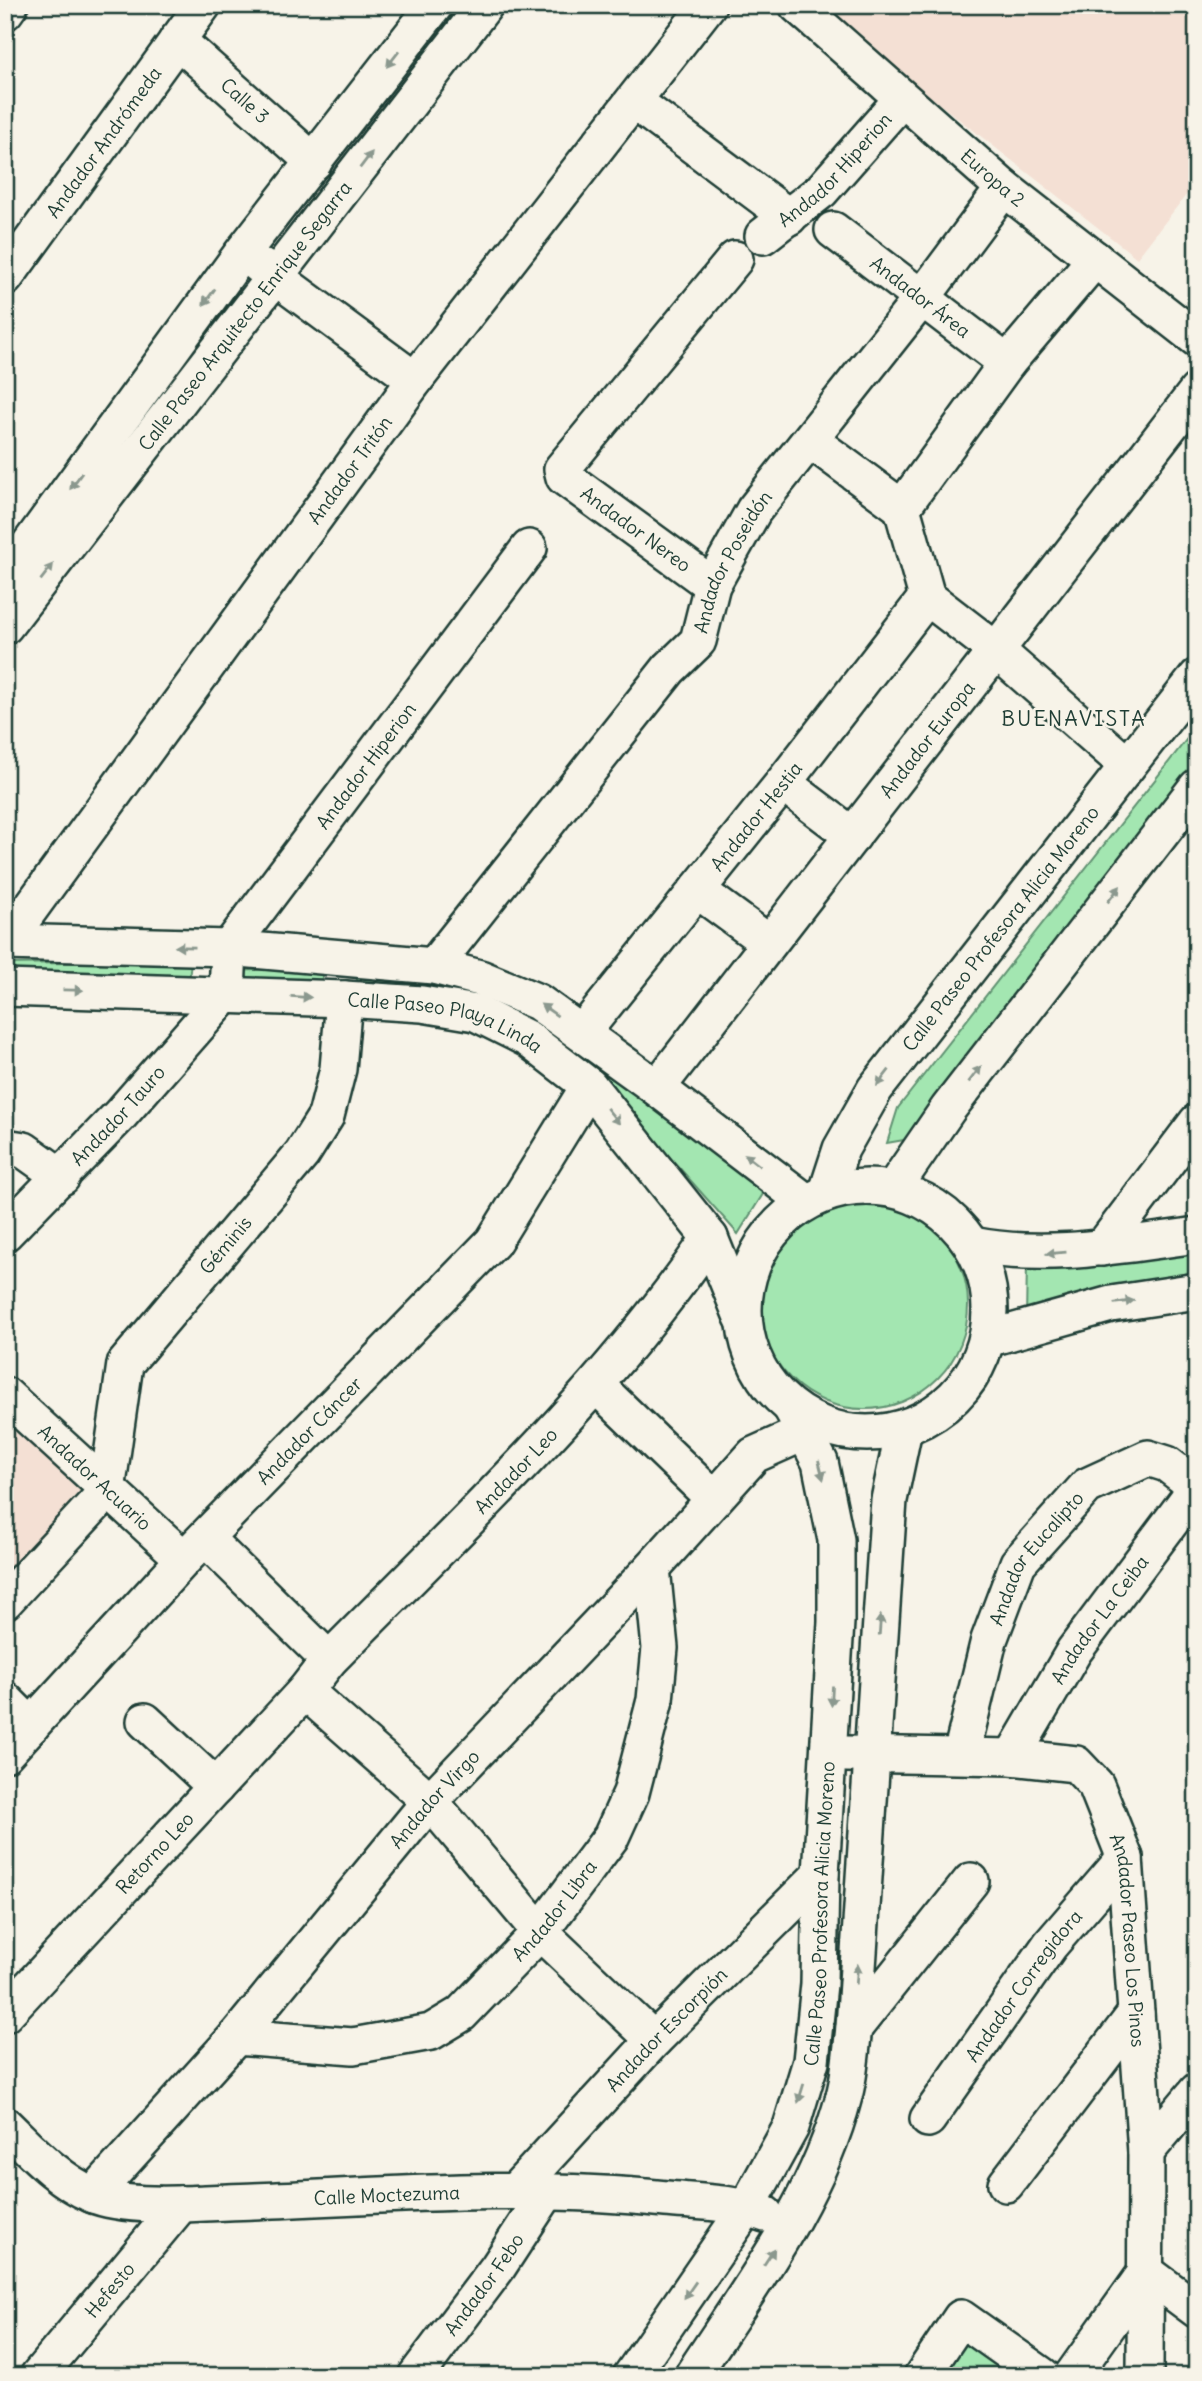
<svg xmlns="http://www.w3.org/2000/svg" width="1202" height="2381" viewBox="0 0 1202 2381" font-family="Delius,sans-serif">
<rect width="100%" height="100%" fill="#f7f3e8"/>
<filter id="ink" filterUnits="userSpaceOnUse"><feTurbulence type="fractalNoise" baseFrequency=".0143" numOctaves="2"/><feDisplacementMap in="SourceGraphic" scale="14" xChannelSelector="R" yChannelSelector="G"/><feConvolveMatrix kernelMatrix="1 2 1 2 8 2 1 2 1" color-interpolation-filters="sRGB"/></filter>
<g filter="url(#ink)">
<path fill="#f4e0d4" d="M830 5H1197V181L1137 258 824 14Z
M5 1405 92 1484 5 1588Z"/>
<path fill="#a3e6b1" stroke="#619272" stroke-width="2" d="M1197 726V771L915 1138 887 1143 898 1108Z
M191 961 189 980 5 978V964Z
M325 966 320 988 241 983 237 971Z
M355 967 447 973 543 1009 768 1186 738 1234 599 1077 358 987Z
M760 1305a104 104 0 1 1 208 0a104 104 0 1 1-208 0Z
M1197 1246V1280L1026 1320 1027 1262Z
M961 2318 1043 2376H922Z"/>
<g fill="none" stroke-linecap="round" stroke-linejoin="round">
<defs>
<g id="minor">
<path id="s1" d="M797 5 1004 188 1197 339"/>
<path d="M5 12 10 5"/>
<path id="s2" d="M177 40 314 162"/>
<path d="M635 102 789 217"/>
<path id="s3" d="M833 230 1007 363"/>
<path id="s4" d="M763 236 821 191 902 99"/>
<path d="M259 265 415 380"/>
<path id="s5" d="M5 278 203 5"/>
<path d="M810 440 902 508"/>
<path d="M5 578 242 253 435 5"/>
<path d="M712 585 564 477 562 469 735 259"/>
<path d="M927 597 902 508 1007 363 1095 259"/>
<path d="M927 597 997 651 1127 765"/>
<path id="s6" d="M5 626 485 5"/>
<path d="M783 783 853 836"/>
<path d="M697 890 769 943"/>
<path d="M5 942 229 948 434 966 480 978 538 1002 657 1088 806 1202"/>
<path id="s7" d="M6 942 415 380 708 5"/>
<path id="s8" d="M434 966 669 669 698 641 712 585 754 510 922 298 1004 188"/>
<path id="s9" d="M5 988 344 999 422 1004 476 1013 528 1039 589 1086 710 1238 742 1317"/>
<path id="s10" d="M582 1033 783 783 927 597"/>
<path id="s11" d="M657 1088 1197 391"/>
<path d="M5 1147 24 1150 62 1177"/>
<circle cx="867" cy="1310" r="123"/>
<path d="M893 1189 948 1109 1197 787"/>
<path id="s12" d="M827 1192 841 1149 875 1089 1197 677"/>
<path id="s13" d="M5 1233 120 1115 227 993 229 948 529 548"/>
<path d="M972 1245C1047 1260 1121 1245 1197 1235"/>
<path d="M1102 1248 1197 1122"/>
<path d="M987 1339 1111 1304 1197 1291"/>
<path d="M596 1385 714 1499"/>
<path id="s14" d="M5 1395 184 1559"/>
<path d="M205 1538 329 1660"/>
<path id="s15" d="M5 1601 107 1491 125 1364 302 1154 326 1116 338 1069 344 999"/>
<path d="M305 1691 430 1801 540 1932 654 2040"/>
<path d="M5 1700 31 1726"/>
<path d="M145 1721 216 1787"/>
<path id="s16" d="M5 1754 184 1559 493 1242 589 1086"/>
<path id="s17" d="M846 1754 1012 1757 1076 1764 1096 1785 1125 1858 1146 2152 1145 2376"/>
<path id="s18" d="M961 1755 989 1640 1018 1563 1087 1486 1148 1458 1167 1464 1197 1487"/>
<path id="s19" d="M1012 1757 1074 1651 1197 1487"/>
<path id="s20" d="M5 2014 305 1691 329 1660C462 1525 602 1395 710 1238"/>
<path d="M854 2028 971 1881"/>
<path id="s21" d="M236 2037 353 2046 431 2032 461 2014 540 1932 611 1837 631 1793 655 1700 660 1648 652 1568"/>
<path id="s22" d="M928 2119 1050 1945 1125 1858"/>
<path id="s23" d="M5 2125C31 2150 58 2180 91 2194 131 2211 210 2202 254 2201 391 2195 529 2184 666 2199 699 2202 734 2202 765 2214"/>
<path d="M1146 2152 1197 2091"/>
<path d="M1006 2184 1136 2013"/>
<path id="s24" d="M516 2190 654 2040 821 1874"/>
<path id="s25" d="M93 2195 236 2037 430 1801 652 1568 754 1455 803 1433"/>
<path id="s26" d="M38 2376 181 2204"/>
<path id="s27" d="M416 2376 498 2267 547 2192"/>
<path id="s28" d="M631 2376 747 2207 791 2127 811 2061 819 1984 821 1874 836 1622V1540L820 1462 792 1409"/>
<path d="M692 2376C750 2287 817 2200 844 2096 850 2075 851 2050 854 2028L889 1500 904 1429"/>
<path d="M922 2376 961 2318 1043 2376"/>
<path d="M1072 2376 1146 2272 1197 2310"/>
</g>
</defs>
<use href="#minor" stroke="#1f3d34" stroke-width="40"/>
<use href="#minor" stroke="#f7f3e8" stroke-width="35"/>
</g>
<defs><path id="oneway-solid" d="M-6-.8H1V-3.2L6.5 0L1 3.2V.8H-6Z" transform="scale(1.75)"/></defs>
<g fill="#8b988e">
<use href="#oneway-solid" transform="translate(393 59) rotate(128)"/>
<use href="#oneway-solid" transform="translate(366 160) rotate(-53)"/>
<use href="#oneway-solid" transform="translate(209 297) rotate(126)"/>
<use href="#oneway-solid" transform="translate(76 481) rotate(126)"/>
<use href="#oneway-solid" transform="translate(47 572) rotate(-52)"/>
<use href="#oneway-solid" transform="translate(1114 894) rotate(-52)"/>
<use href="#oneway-solid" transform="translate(185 947) rotate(-179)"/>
<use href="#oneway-solid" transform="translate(73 990) rotate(1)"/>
<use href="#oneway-solid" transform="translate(301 997) rotate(3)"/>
<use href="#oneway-solid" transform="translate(549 1010) rotate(-145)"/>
<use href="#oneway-solid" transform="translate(975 1074) rotate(-52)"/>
<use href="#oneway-solid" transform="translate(883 1078) rotate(128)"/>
<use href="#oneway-solid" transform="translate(613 1116) rotate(51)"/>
<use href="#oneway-solid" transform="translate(752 1160) rotate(-142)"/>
<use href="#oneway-solid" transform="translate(1056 1253) rotate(175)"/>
<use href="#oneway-solid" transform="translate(1124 1302) rotate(-8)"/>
<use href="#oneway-solid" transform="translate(821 1470) rotate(76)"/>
<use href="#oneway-solid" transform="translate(880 1625) rotate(-86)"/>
<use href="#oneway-solid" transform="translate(832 1696) rotate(93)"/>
<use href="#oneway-solid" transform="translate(857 1974) rotate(-86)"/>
<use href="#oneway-solid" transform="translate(801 2093) rotate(107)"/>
<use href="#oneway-solid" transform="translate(769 2257) rotate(-57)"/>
<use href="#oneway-solid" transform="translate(690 2290) rotate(125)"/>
</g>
</g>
<g text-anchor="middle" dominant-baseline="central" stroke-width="5" stroke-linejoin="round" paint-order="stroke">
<g font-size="19" fill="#1f3d34" stroke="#f7f3e8">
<text stroke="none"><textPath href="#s2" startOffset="91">Calle 3</textPath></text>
<text stroke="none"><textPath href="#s5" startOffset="168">Andador Andrómeda</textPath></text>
<text stroke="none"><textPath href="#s4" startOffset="98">Andador Hiperion</textPath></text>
<text stroke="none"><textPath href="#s1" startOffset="261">Europa 2</textPath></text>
<text stroke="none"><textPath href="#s3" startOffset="110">Andador Área</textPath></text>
<text stroke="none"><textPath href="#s6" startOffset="392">Calle Paseo Arquitecto Enrique Segarra</textPath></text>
<text stroke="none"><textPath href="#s7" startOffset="584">Andador Tritón</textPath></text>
<text transform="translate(636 529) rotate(36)">Andador Nereo</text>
<text stroke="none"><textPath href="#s8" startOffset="506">Andador Poseidón</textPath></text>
<text stroke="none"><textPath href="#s11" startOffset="441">Andador Europa</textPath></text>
<text stroke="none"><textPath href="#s13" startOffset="600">Andador Hiperion</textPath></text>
<text stroke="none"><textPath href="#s10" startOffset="278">Andador Hestia</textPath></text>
<text stroke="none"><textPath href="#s12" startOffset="318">Calle Paseo Profesora Alicia Moreno</textPath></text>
<text stroke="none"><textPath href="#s9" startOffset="444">Calle Paseo Playa Linda</textPath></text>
<text stroke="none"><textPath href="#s13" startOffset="163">Andador Tauro</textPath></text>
<text stroke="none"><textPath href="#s15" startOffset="434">Géminis</textPath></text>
<text stroke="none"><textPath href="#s16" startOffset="444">Andador Cáncer</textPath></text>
<text stroke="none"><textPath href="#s20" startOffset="746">Andador Leo</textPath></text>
<text stroke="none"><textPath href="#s14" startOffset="122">Andador Acuario</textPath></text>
<text stroke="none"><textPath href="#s18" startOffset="214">Andador Eucalipto</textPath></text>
<text stroke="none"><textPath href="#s19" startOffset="163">Andador La Ceiba</textPath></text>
<text stroke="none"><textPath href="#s25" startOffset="523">Andador Virgo</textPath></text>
<text stroke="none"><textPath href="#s20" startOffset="220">Retorno Leo</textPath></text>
<text stroke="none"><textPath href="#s21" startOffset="371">Andador Libra</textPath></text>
<text stroke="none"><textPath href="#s28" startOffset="513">Calle Paseo Profesora Alicia Moreno</textPath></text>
<text stroke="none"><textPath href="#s17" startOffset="420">Andador Paseo Los Pinos</textPath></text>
<text stroke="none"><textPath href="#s22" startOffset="164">Andador Corregidora</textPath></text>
<text stroke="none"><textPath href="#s24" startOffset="220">Andador Escorpión</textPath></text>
<text stroke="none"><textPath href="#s23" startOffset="408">Calle Moctezuma</textPath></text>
<text stroke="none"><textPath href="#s27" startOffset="114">Andador Febo</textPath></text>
<text stroke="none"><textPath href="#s26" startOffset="112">Hefesto</textPath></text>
</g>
<g font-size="21" letter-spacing="2" fill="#1f3d34" stroke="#f7f3e8">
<text x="1074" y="718">BUENAVISTA</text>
</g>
</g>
<rect width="1202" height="2381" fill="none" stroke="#f7f3e8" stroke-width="28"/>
<rect x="14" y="14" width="1174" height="2353" fill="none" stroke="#1f3d34" stroke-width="2.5" filter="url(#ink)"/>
</svg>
